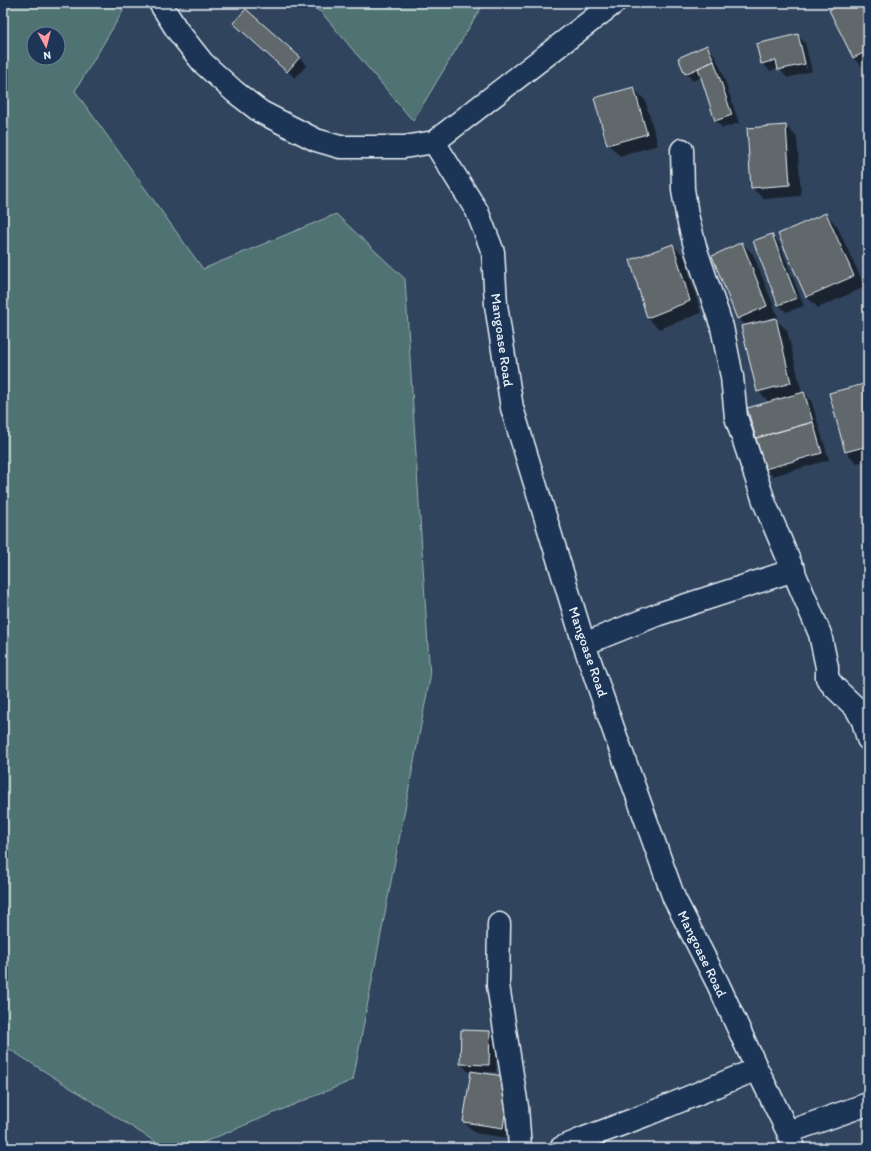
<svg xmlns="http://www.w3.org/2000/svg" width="871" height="1151" viewBox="0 0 871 1151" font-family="Itim,sans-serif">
<rect width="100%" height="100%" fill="#31445d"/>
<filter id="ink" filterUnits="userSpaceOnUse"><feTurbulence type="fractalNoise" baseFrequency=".025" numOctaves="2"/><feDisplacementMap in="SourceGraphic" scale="8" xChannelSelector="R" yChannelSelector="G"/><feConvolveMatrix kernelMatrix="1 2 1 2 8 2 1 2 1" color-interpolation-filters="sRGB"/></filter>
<g filter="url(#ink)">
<path fill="#4f7272" stroke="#9cb2b5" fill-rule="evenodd" d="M3 3H120L123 11 75 91 203 269 336 214 405 279 430 678 353 1080 190 1148H165L3 1045ZM34 34H58V58H34Z
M304 3H484L413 121 321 12Z"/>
<path fill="#0007" fill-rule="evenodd" d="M846 3H868V67L865 69 853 58Z
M246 10 307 65 295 78 242 30Z
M798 35 805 43 812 71 787 78 779 68 770 71 762 63ZM799 42H801L807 69H806Z
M707 46 714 54 721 69 739 123 723 128 715 121 702 77 693 81 686 73Z
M633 88 645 100 658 145 620 156 608 144Z
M786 126 797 137 801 196 764 199 752 188Z
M826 214 837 226 865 287 818 308 807 297 779 235Z
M772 235 779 243 804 306 786 312 779 305 754 242Z
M742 243 753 254 778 317 775 319 787 330 802 393H804L811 400 829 460 773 476 766 469 770 403 758 391 746 326 738 318Z
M673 245 684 256 701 313 659 329 648 318Z
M868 384V460L857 463 846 452Z
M489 1032 497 1039 496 1072H477V1073L510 1078 514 1139 475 1133 464 1122 471 1072H469L461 1064Z"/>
<path fill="#60676c" stroke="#e8f1f8" d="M843 3H868V51L853 58 829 10Z
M246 9 300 57 287 72 233 23Z
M798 34 805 64 778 70 776 60 761 64 756 44Z
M707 45 714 61 685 74 678 58Z
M714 61 732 115 715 121 698 68Z
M634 87 647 134 607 145 594 98Z
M786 125 790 185 751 188 747 128Z
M826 213 854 276 806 297 778 234Z
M772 234 797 298 778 305 753 241Z
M742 242 767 306 737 319 712 256Z
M673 244 690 301 647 318 630 260Z
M776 318 791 383 757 392 741 326Z
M868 383V446L845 452 829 393Z
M804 392 813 422 756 438 747 408Z
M813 422 822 453 765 469 756 438Z
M461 1030 490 1031 489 1065 460 1064Z
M471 1071 510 1077 503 1128 463 1122Z"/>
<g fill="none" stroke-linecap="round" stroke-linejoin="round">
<defs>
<path id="minor" d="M160 3 177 30 203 63 235 92 261 112 316 140 340 147H404L434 142 614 3
M434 142 477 211 493 252 496 305 512 408 584 644 614 731 674 898 718 984 757 1069 788 1132 793 1148
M682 150 683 189 687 215 696 250 722 327 732 377 736 417 765 504 820 634 827 667V678L834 687 856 708 863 721 868 739
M584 644 659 614 794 570
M499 924 498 985 517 1107 520 1148
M788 1132 868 1104
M561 1148 585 1138 646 1115 757 1069"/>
</defs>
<use href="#minor" stroke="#e8f1f8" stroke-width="25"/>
<use href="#minor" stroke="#1d3557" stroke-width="22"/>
</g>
</g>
<g text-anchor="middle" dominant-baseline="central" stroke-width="4" stroke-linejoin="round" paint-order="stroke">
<g font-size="14" fill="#e8f1f8" stroke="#1d3557">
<text transform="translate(502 340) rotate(82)">Mangoase Road</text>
<text transform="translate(588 652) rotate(71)">Mangoase Road</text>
<text transform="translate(702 954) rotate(64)">Mangoase Road</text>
</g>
</g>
<rect width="871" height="1151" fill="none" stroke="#1d3557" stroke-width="16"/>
<rect x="8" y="8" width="855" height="1135" fill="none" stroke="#e8f1f8" stroke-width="1.5" filter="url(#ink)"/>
<g transform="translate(46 46) rotate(173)"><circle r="19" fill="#1d3557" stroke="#6e8097"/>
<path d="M0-3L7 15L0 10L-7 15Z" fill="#ff9aa2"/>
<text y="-6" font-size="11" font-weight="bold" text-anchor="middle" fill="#e8f1f8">N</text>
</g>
</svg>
